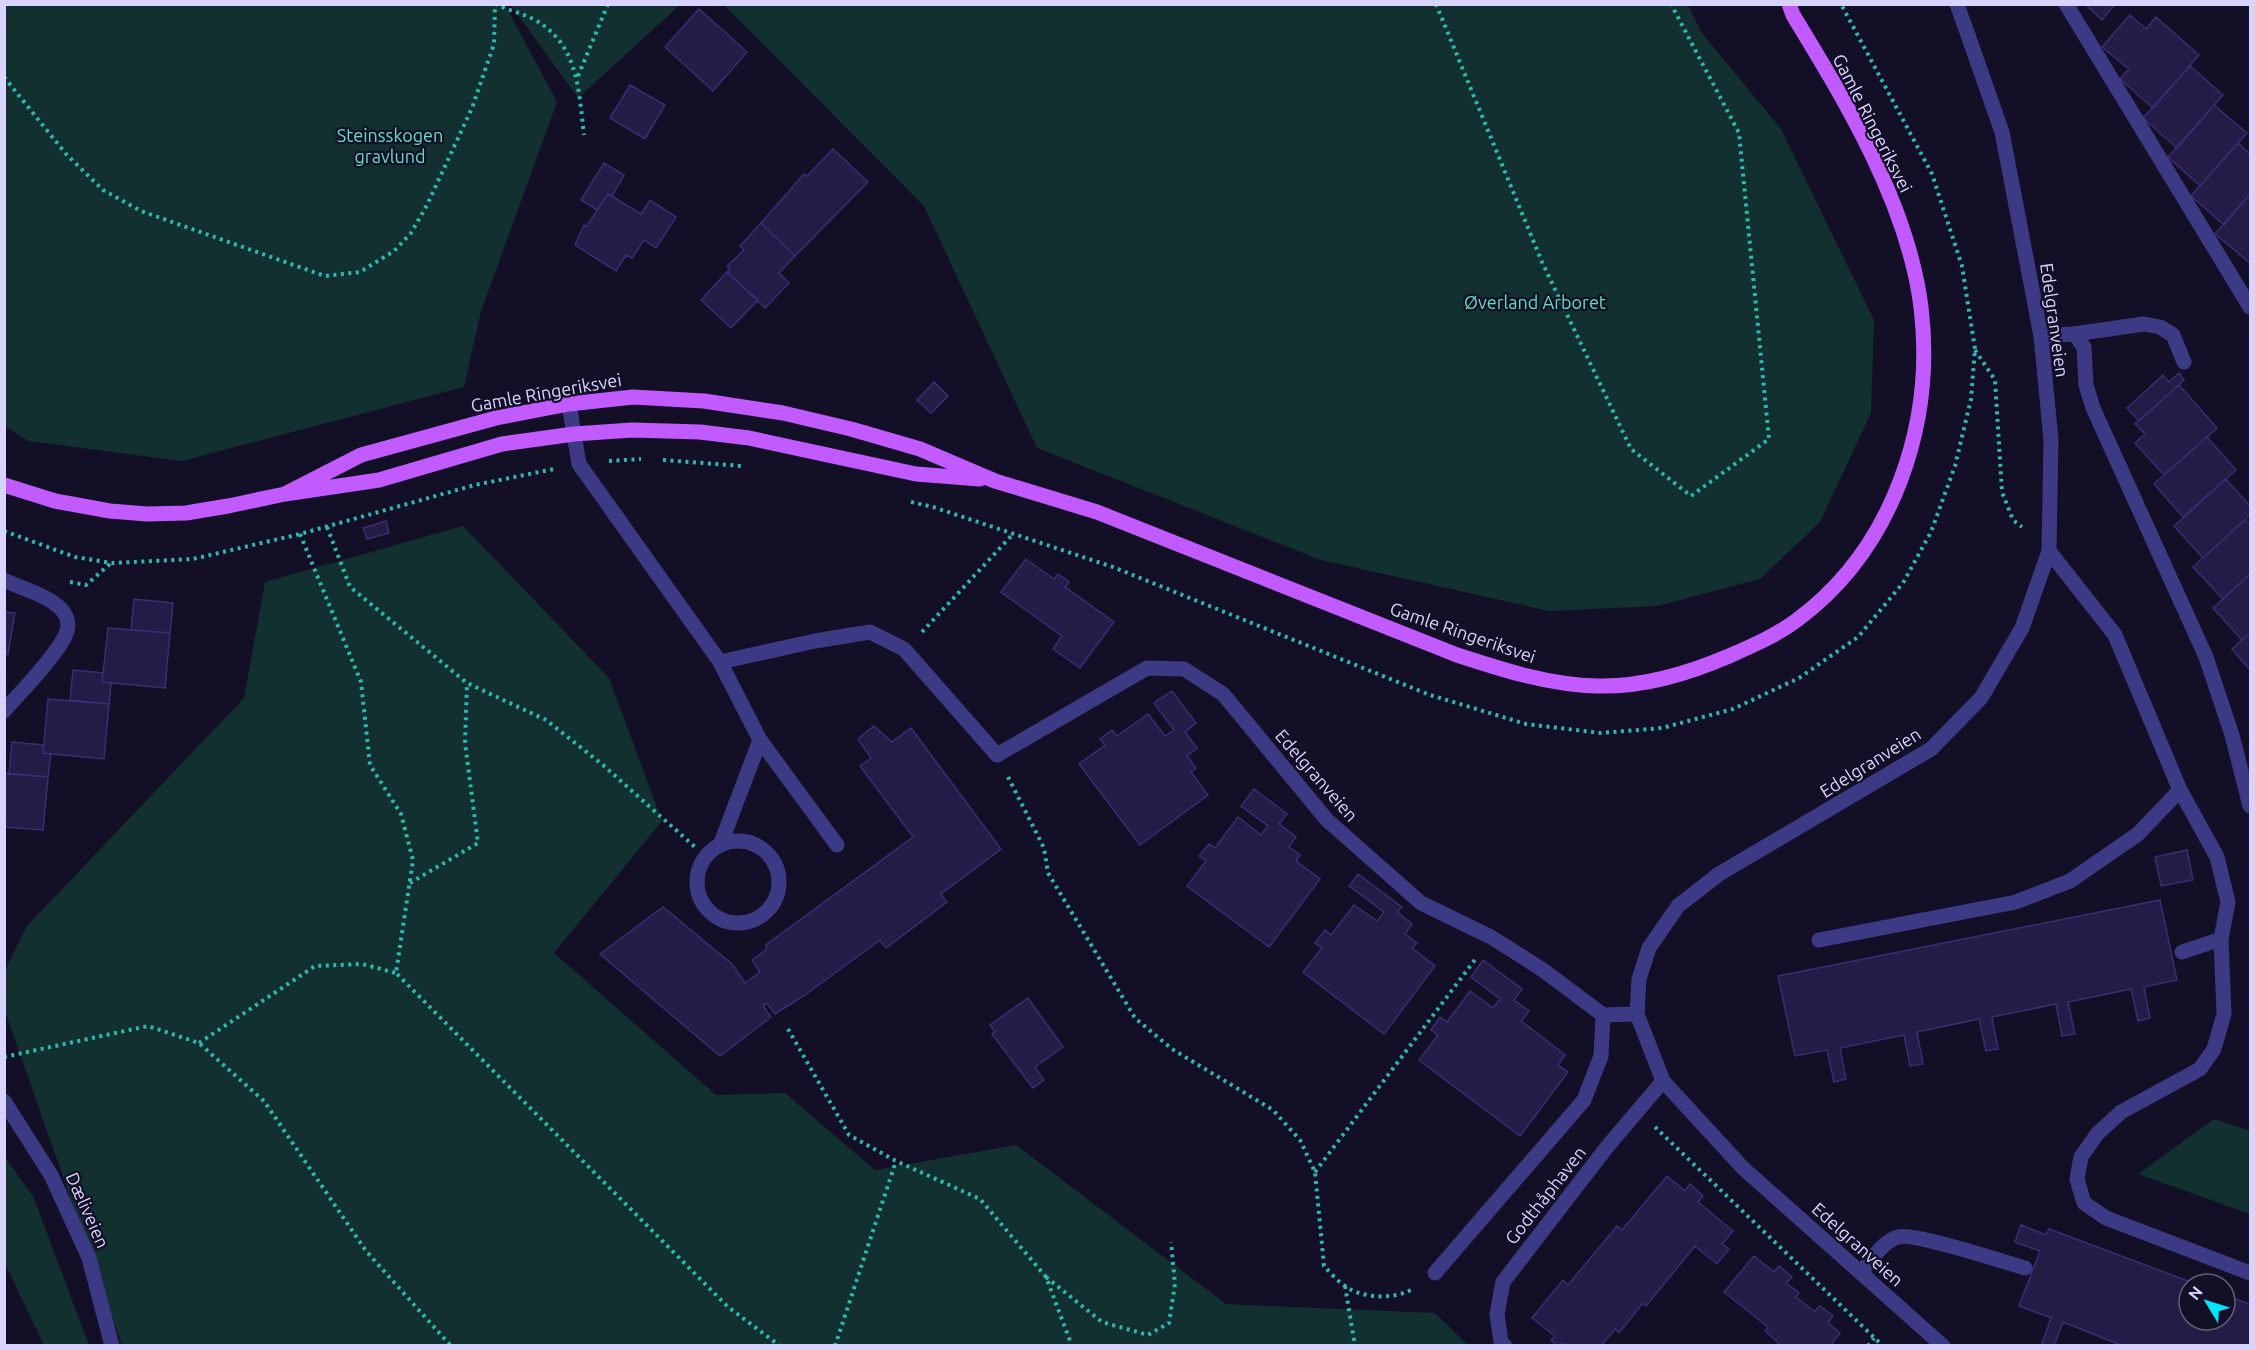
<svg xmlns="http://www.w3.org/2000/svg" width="2255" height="1350" viewBox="0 0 2255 1350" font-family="Ubuntu,sans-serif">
<rect width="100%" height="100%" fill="#130f26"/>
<path fill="#12302f" d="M4 5H505L557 102 481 311 464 387 182 461 28 441 5 426Z
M511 5H680L578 98Z
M724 5H1688L1701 32 1781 129 1874 320 1871 413 1820 522 1760 579 1657 606 1549 611 1321 560 1463 616 1037 448 924 206Z
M463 526 609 678 662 821 554 953 716 1095 785 1093 875 1170 1016 1145 1226 1304 1435 1313 1468 1345H122L5 1011 4 973 26 927 244 698 265 582Z
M2214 1119 2250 1131V1214L2138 1174Z
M4 1156 33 1196 89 1345H44L5 1264Z"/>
<path fill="#241b47" stroke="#3b2d73" stroke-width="1.5" d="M2085 4H2115L2102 20Z
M699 9 747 52 713 91 665 47Z
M2130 15 2146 29 2156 17 2199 55 2153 108 2120 79 2129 69 2102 47Z
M2190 66 2223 95 2177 148 2143 118Z
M630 85 665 105 645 139 610 118Z
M2214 105 2247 133 2200 186 2168 157Z
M2238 143 2250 154V194L2224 225 2191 196Z
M833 149 868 182 795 256 761 223 804 174 807 176Z
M604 163 624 175 612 196 608 194 597 210 581 200Z
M608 194 641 214 650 200 676 217 656 248 644 240 632 258 626 255 616 271 575 245 584 225 586 227Z
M2250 194V263L2215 234Z
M761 223 795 256 779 273 789 283 765 308 727 272 730 269 727 266 744 250 740 246Z
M727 272 758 300 731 328 701 300Z
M2179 373 2184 380 2139 421 2127 408 2163 375 2169 382Z
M934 382 948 396 931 413 917 400Z
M2179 385 2217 428 2164 475 2135 443 2145 434 2135 424Z
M2207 437 2236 470 2183 517 2154 484Z
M2226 479 2250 506V515L2203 558 2174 526Z
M2245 520 2250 525V574L2223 599 2193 567Z
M386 521 389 533 367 539 363 528Z
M1026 559 1054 579 1058 574 1069 582 1065 587 1114 622 1080 668 1053 649 1062 636 1001 592Z
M2250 574V633L2242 640 2213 608Z
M134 599 173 603 170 633 131 630Z
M4 612 15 613 8 654H4Z
M108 628 170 633 165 688 102 682Z
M2250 633V670L2232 649Z
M73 670 103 673 102 682 111 683 109 704 70 700Z
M1172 691 1196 723 1185 732 1197 748 1187 756 1196 768 1191 772 1208 795 1140 845 1079 764 1105 745 1100 739 1112 730 1117 736 1148 714 1165 736 1174 730 1154 703Z
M48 699 109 704 104 759 43 753Z
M874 726 892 742 911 728 1001 849 941 894 947 902 886 948 880 940 805 995 775 1014 767 1003 763 1006 771 1017 720 1056 600 954 663 907 733 965 745 983 760 972 752 960 766 950V945L913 837 860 766 871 758 858 739Z
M12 742 43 745V753L51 754 48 777 9 774Z
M4 773 48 777 43 830 4 827Z
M1254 789 1287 814 1279 824 1296 837 1289 847 1300 855 1296 861 1320 879 1269 947 1187 886 1206 861 1199 856 1209 844 1215 848 1238 817 1261 835 1268 826 1241 806Z
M2187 850 2193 880 2161 886 2155 857Z
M1358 874 1402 907 1397 912 1412 924 1405 934 1417 943 1412 948 1435 966 1384 1034 1303 972 1322 948 1315 943 1325 930 1331 935 1354 905 1377 921 1384 912 1349 886Z
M2160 900 2177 980 2144 987 2150 1018 2138 1021 2131 989 2068 1002 2075 1034 2062 1036 2056 1004 1992 1017 1998 1049 1986 1051 1979 1019 1917 1032 1923 1064 1910 1066 1904 1035 1840 1048 1846 1079 1834 1082 1827 1050 1795 1056 1778 976Z
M1483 960 1522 989 1514 1000 1529 1011 1521 1021 1565 1055 1558 1065 1568 1072 1520 1136 1419 1060 1438 1035 1431 1030 1440 1017 1447 1022 1470 991 1493 1008 1500 999 1471 977Z
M1028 998 1063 1047 1035 1067 1044 1080 1033 1088 992 1034 995 1032 990 1025Z
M1667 1176 1685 1191 1690 1184 1703 1196 1698 1202 1733 1231 1722 1244 1729 1249 1717 1264 1695 1246 1646 1306 1643 1303 1619 1333 1615 1329 1601 1346H1566L1563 1343 1558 1346 1551 1340 1555 1336 1532 1318 1563 1280 1568 1285 1617 1226 1622 1230Z
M2021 1225 2046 1235 2049 1229 2196 1284H2189V1320H2225V1295L2250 1304V1346H2123L2063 1322 2054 1346H2041L2051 1318 2019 1306 2040 1251 2015 1242Z
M1754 1256 1774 1272 1779 1266 1792 1277 1786 1283 1799 1293 1796 1297 1814 1311 1820 1306 1833 1316 1828 1323 1840 1333 1830 1346H1782L1765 1331 1768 1327 1724 1292Z"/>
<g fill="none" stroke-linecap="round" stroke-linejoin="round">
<path stroke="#2fb8b0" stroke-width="4" stroke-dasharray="3 4.5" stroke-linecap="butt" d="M495 4C510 11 530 15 543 25 579 51 579 94 584 135
M1436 4 1542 262 1631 449 1691 496 1769 439 1739 133 1671 4
M578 76 608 4
M4 77 66 154 103 190 141 211 325 276 360 272 394 251 411 233 427 205 472 108 494 44 495 4
M1975 350 1995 380 2002 492 2013 520 2022 527
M663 460 742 466
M609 461 641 459
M911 502 933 507 1113 567 1430 695 1526 724 1601 733 1662 728 1733 709 1799 678 1858 637 1903 583 1931 532 1955 466 1971 399 1975 349 1962 266 1932 174 1841 4
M327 527 350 587 467 683 546 720 603 765 696 848
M4 531 75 557 112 563 193 559 300 534 475 485 554 469
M300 534 361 682 370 765 401 814 413 860 396 973 728 1307 780 1346
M70 582 86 585 111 563
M922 632 1013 534
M1008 777 1044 848 1048 873 1135 1018 1172 1049 1273 1110 1300 1140 1315 1172 1324 1266C1330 1272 1337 1281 1345 1286 1363 1299 1396 1300 1414 1288
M410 883 478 843 465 743 467 683
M788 1029 849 1135 896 1161 980 1199 1046 1277 1072 1346
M199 1043 315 966 362 964 396 973
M4 1057 148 1026 199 1043 264 1101 366 1251 451 1346
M1655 1127 1883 1346
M1315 1172 1477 957
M1046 1277 1102 1322 1148 1335 1169 1323 1175 1284 1171 1242
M1345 1286 1355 1346
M835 1346 896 1161
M1868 1346 1874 1338"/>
<path stroke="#3d3a85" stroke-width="15" d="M2041 336 2074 334 2144 324 2160 327 2173 335 2184 362
M569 404 579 464 720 662 760 740 837 845
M2049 551 2115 635 2180 790 2217 857 2228 902 2221 939 2182 952
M4 580C22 589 48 595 62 610 67 616 69 624 67 631 62 650 19 694 4 711
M720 662 815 641 870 632 904 649 997 755
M697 882a41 41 0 1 1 82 0a41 41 0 1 1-82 0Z
M721 843 760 740
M1435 1273 1584 1100 1601 1056 1603 1015 1637 1014
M1861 1273C1871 1260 1882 1242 1898 1237 1912 1232 2005 1262 2025 1268
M1505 1346 1501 1342 1497 1314 1503 1282 1607 1147 1663 1081"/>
<path stroke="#3d3a85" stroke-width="15" d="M2066 4 2250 307
M2074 334 2084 347 2086 385 2093 408 2206 657 2232 735 2250 806
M997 755 1147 668 1184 669 1223 694 1327 820 1421 903 1491 937 1543 970 1603 1015
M2221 939 2224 1014 2214 1049 2200 1069 2121 1112 2097 1134 2081 1157 2077 1179 2084 1203 2106 1218 2250 1273
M1819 940 2016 902 2070 881 2138 834 2180 790
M4 1101 51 1175 89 1258 112 1346
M1943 1346 1743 1168 1663 1081 1637 1014 1639 979 1649 948 1678 906 1719 874 1931 749 1981 698 2022 628 2049 551 2051 440 2041 336 2002 132 1957 4"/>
<path stroke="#c25bff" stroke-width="15" d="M4 485 55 501 110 511 147 514 186 513 228 506 285 494 379 480 502 444 574 434 632 430 700 432 749 438 916 474 980 479
M285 494 361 455 496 418 569 404 633 397 704 401 783 413 851 429 920 449 995 481 1097 512 1457 655C1503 670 1549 685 1598 686 1644 687 1687 674 1729 656 1752 646 1777 635 1797 620 1894 548 1935 423 1921 307 1908 204 1846 102 1793 15L1789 4"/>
</g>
<g text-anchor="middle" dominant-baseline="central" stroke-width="4.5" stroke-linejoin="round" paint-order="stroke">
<g font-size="18" fill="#d9d4ff" stroke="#130f26">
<text transform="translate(1873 123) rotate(63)">Gamle Ringeriksvei</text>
<text transform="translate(2055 320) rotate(82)">Edelgranveien</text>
<text transform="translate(546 392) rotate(-10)">Gamle Ringeriksvei</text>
<text transform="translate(1463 632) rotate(19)">Gamle Ringeriksvei</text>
<text transform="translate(1870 762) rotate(-32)">Edelgranveien</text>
<text transform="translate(1317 775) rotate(49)">Edelgranveien</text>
<text transform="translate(1545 1195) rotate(-52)">Godthåphaven</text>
<text transform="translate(88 1210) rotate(66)">Dæliveien</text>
<text transform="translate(1858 1244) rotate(42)">Edelgranveien</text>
</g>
<g font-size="18" fill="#5fe0c0" stroke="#130f26">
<text x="390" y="135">Steinsskogen<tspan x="390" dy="21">gravlund</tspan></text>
<text x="1535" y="302">Øverland Arboret</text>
</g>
</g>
<rect width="2255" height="1350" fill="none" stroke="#d9d4ff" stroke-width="12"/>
<g transform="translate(2207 1302) rotate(308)"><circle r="28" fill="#130f26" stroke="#625e7d" stroke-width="1.5"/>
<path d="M0-4.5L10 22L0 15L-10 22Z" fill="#00e5ff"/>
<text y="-9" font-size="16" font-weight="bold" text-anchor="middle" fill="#d9d4ff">N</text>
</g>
</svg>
